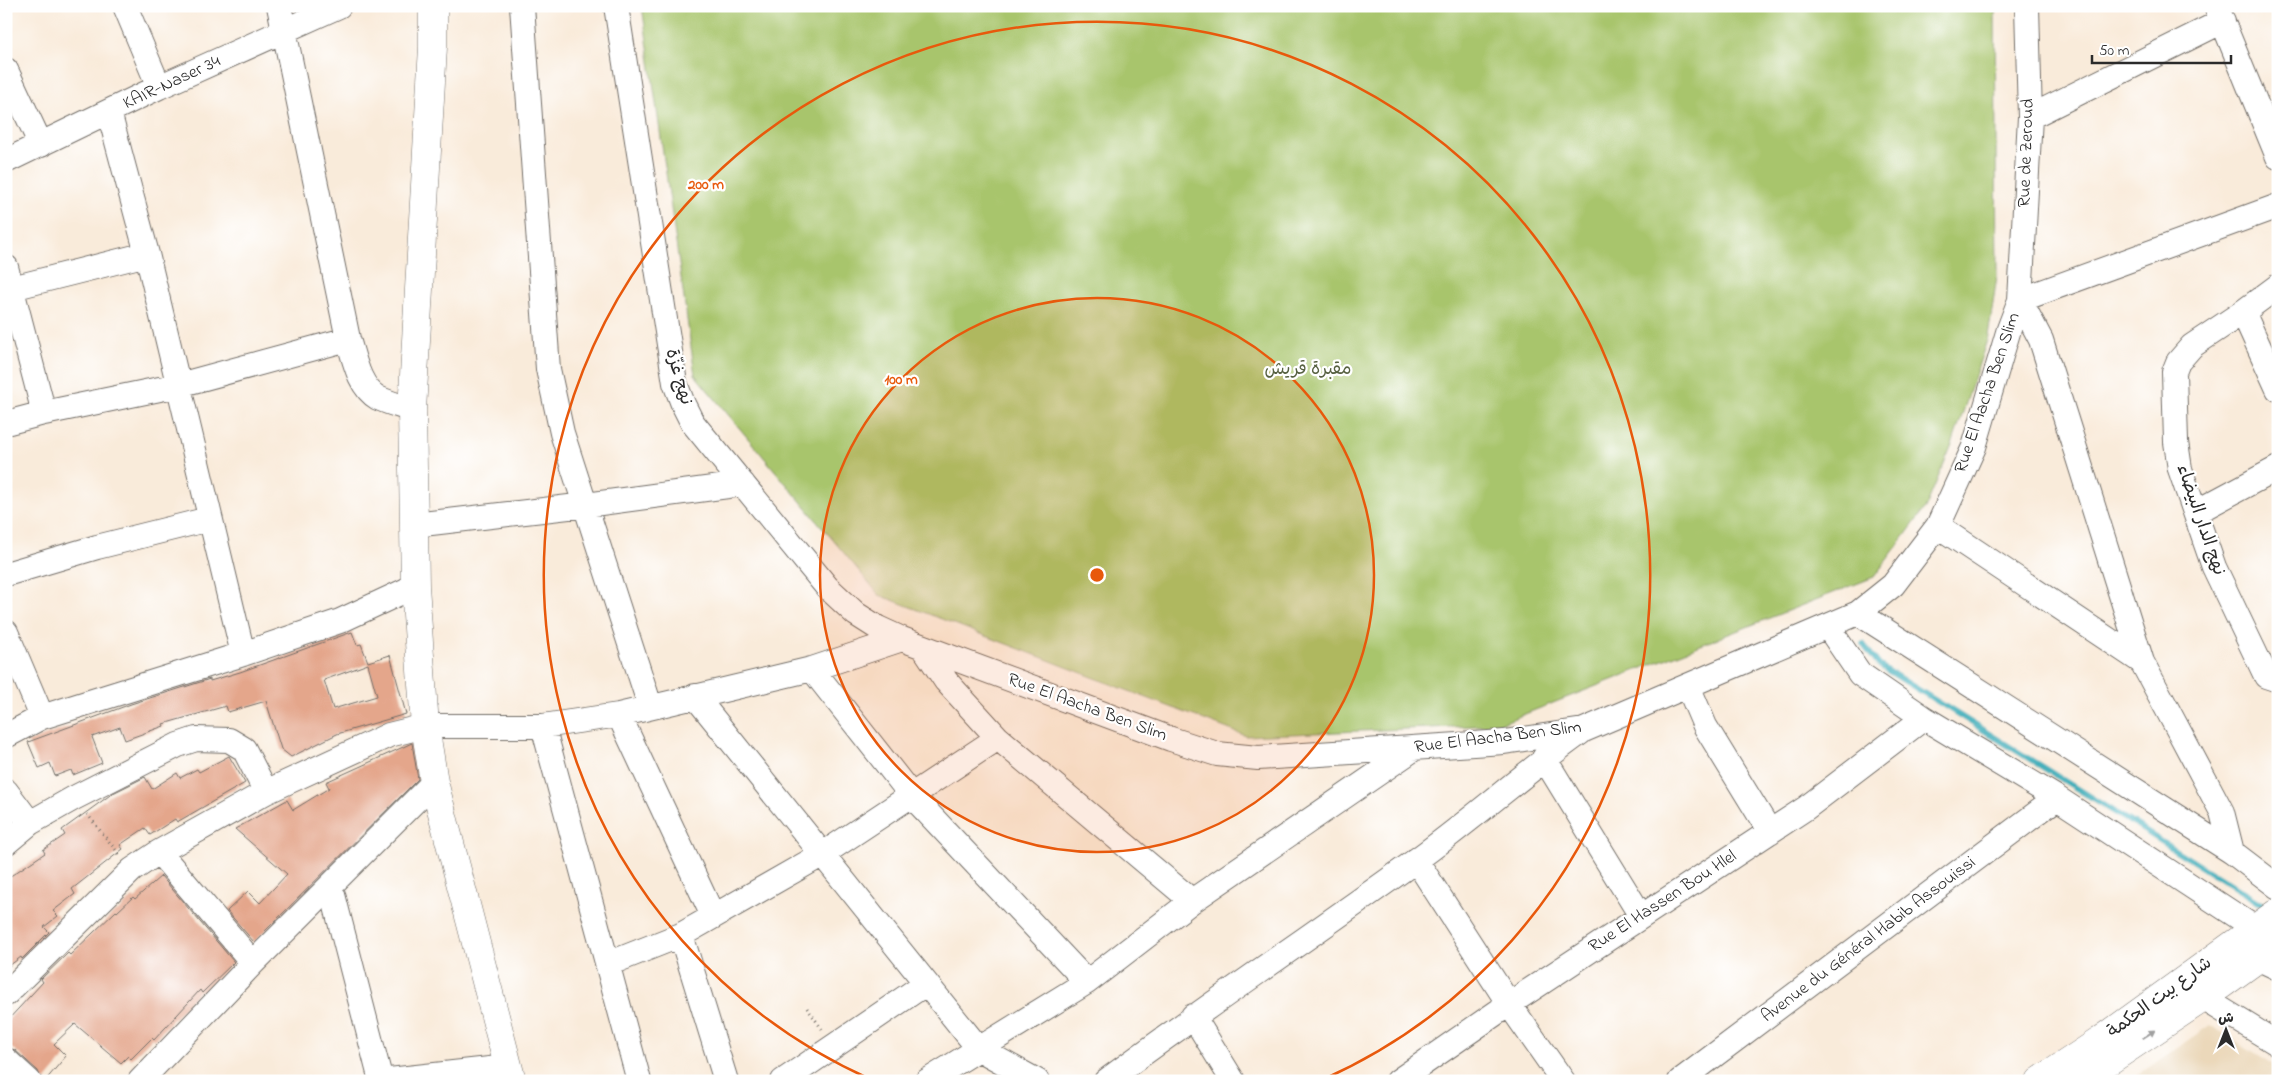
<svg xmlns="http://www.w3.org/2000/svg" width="2284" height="1087" viewBox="0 0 2284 1087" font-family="'Indie Flower','Playpen Sans Arabic',sans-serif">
<rect width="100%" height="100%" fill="#fff"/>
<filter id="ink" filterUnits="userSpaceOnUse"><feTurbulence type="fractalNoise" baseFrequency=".02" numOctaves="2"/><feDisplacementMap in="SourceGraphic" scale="10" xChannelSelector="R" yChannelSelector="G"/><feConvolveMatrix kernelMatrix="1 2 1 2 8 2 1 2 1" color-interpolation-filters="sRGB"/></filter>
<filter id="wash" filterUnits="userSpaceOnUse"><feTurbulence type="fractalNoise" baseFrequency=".0096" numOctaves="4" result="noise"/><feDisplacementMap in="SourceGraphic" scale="20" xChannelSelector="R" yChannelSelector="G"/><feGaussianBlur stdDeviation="1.12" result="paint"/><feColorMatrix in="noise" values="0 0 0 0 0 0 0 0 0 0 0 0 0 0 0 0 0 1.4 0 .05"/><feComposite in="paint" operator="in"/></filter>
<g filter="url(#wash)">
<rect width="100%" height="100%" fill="#f9ebda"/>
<path fill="#ebd8ba" d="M2210 1025 2278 1067V1081H2129Z"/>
<path fill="#a8c56c" stroke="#6a784c" d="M642 6H1995L1997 276 1988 337 1953 442 1925 509 1874 577 1497 725 1246 736 879 595 695 375Z"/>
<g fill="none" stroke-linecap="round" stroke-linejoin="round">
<path stroke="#3babb7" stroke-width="5.5" d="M1863 644 1879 665 2268 908"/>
</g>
<g id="blocks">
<path fill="#e4a68b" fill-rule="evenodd" d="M352 632 357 645 361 644 368 662 390 655 406 714 337 734 291 757 281 749 266 701 228 712 226 706 163 724 164 726 125 740 120 727 92 737 102 763 73 775 71 770 55 776 50 763 39 768 28 742 131 704 210 679V681L240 672ZM368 664 377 696 333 709 324 680Z
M412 743 418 779 254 942 227 911 248 891 260 903 287 874 235 829 287 800 293 810 329 788 326 782Z
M229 756 245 783 177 822 175 819 150 835 145 828 120 845 123 849 72 889 75 894 53 911 58 916 44 927 49 932 22 959 21 957 6 968V879L45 853 43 850 65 835 62 830 113 793 145 777 152 789 177 773 180 778 197 769 199 772Z
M161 876 234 962 202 993 200 990 154 1040 152 1038 131 1059 128 1056 121 1063 75 1024 54 1044 66 1056 45 1081H42L38 1071 15 1050 6 1047V1022L43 982 41 979 68 953 70 955 116 911 117 912 133 897 135 899Z"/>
</g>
</g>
<g filter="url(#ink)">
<use href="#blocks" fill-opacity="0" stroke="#736e68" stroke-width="1"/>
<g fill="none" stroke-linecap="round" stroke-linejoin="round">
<defs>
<path id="minor" d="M125 6 159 87
M279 6 348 339C354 358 359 387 378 398 389 403 401 406 412 410
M522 6 548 369 562 433 650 706
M616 6 675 383 683 404 692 422 827 587 856 614 878 628 902 639 1171 739 1217 754 1258 758 1504 742 1584 730 1858 613 1893 585 1938 526 1974 447 2009 329 2020 300 2030 117 2027 6
M2217 8 2278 157
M6 70 41 145
M109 112 147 254 243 654
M2030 117 2223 21
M6 161 159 87 339 6
M6 267 44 413
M2278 286 2243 312 2192 346 2178 362 2174 372 2176 442 2180 469 2214 567 2266 676 2278 680
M12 288 147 254
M2020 300 2041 340 2142 662 2222 812 2232 852
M2020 300 2278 206
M2243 312 2278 389
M6 423 44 413 179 385 348 339
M2196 512 2278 468
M414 525 586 505 743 484
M1938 526 2142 662
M6 574 97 547 209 519
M1858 613 2232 852 2278 887
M1828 627 1860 674 1924 718 2057 798 2255 928
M6 632 42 717
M924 648 946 681 998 738 1192 901
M812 669 912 796 1087 982
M1688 686 1705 726 1770 832
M695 696 979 1049 1037 1081
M619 715 713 916
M543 726 639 1081
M6 736 42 717 243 654 340 621 415 586
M1544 758 1641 916
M6 791 30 823
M6 843 30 823 74 798 178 745 196 739 229 740 244 749 266 792
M159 852 253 963
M1416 860 1509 1004 1563 1081
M331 887 381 1081
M681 935 726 1081
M2259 959 2278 968
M608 964 681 935 823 854 998 738
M6 994 132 870 159 852 266 792 389 735 425 726H543L619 715 812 669 902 639
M2203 998 2278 1044
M1193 1016 1233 1081
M6 1060 29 1081
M140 1081 253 963 434 782
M380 1081 508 1067
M783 1081 925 984
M927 1081 1087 982 1192 901 1412 750
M1106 1081C1208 1005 1313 935 1415 861 1472 820 1524 773 1580 733
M1398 1081 1509 1004 1806 808 1924 718
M1680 1081 2057 798"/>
<path id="major" d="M433 6V47L412 410 415 586 425 726 434 782 512 1081
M2040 1081 2100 1041 2278 912
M2079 1081 2203 998 2278 944"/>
</defs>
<use href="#minor" stroke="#736e68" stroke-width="26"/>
<use href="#major" stroke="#736e68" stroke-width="29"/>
<path stroke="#736e68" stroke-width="3" stroke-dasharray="1 4" stroke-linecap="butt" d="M87 814 119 854
M807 1008 822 1029"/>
<use href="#minor" stroke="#fff" stroke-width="24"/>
<use href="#major" stroke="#fff" stroke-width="28"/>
</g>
<defs><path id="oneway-solid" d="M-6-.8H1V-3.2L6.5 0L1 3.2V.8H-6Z" transform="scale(1.25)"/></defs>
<use fill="#a0a0a0" href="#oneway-solid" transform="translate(2149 1034) rotate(-33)"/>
</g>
<circle cx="1097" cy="575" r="277" fill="#e8590c" fill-opacity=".12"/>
<g fill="none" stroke="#e8590c" stroke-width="2.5">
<circle cx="1097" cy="575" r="277"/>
<path d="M872 1080A553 553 0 1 1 1322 1080"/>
</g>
<g text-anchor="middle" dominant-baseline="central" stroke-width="4.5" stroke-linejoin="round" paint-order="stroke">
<g font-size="18" fill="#2b2b2b" stroke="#fff">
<text transform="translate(172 83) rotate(-25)">KAIR-Naser 34</text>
<text transform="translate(2027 153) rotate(-88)">Rue de Zeroud</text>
<text transform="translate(678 377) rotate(74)">نهج غزّة</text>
<text transform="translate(1988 393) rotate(-71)">Rue El Aacha Ben Slim</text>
<text transform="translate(2200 520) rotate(71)">نهج الدار البيضاء</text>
<text transform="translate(1087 708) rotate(20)">Rue El Aacha Ben Slim</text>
<text transform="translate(1498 738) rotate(-7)">Rue El Aacha Ben Slim</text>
<text transform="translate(1663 902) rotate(-33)">Rue El Hassen Bou Hlel</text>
<text transform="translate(1869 940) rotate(-37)">Avenue du Général Habib Assouissi</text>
<text transform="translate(2160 998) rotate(-36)">شارع بيت الحكمة</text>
</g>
<g font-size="18" fill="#576142" stroke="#fff">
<text x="1308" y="370">مقبرة قريش</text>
</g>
</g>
<circle cx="1097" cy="575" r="8" fill="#e8590c" stroke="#fff" stroke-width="2.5"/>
<g font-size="15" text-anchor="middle" font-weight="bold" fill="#e8590c" stroke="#fff" stroke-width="4.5" stroke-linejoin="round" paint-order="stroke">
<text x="706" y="189">200 m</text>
<text x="901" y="384">100 m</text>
</g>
<rect width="2284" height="1087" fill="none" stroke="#fff" stroke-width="25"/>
<g transform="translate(2226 1030)" stroke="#ffffff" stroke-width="4" paint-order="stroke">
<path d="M0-4L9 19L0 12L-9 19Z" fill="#2b2b2b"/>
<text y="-8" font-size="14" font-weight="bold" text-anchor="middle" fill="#2b2b2b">ش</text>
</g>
<path d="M2092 55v8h139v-8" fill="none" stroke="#2b2b2b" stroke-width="2.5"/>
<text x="2099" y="55" font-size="15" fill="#2b2b2b" stroke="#ffffff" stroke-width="4" paint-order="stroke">50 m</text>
</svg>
